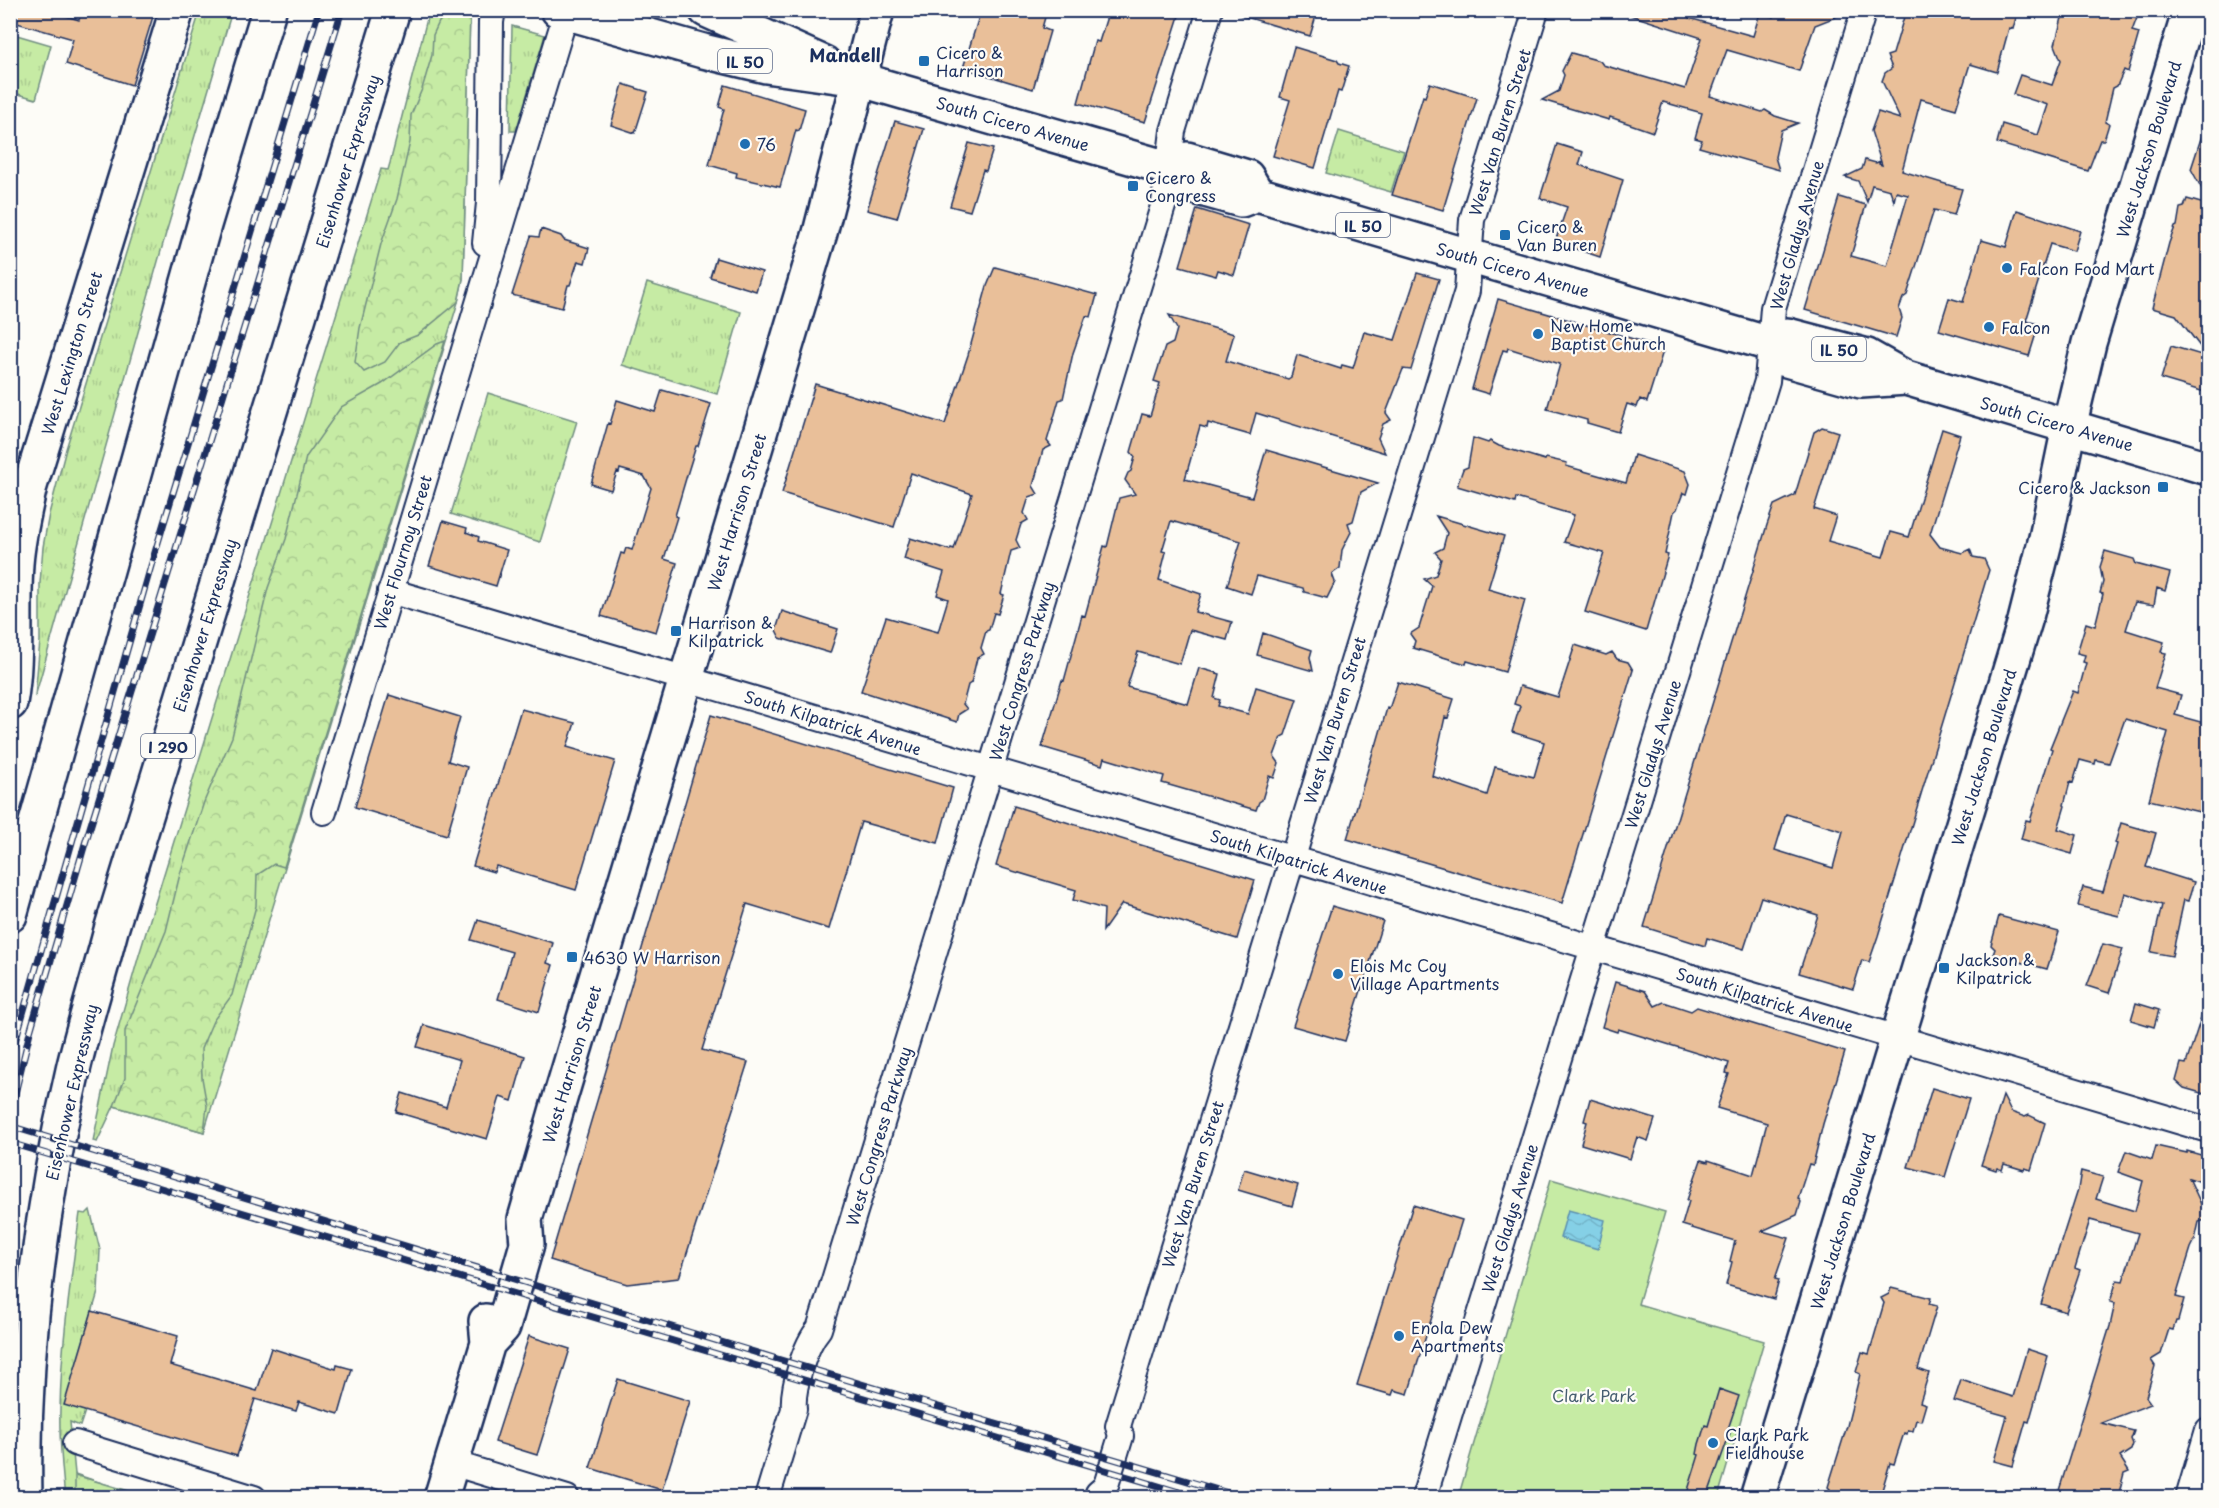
<svg xmlns="http://www.w3.org/2000/svg" width="2219" height="1508" viewBox="0 0 2219 1508" font-family="'Playpen Sans',sans-serif">
<defs>
<pattern id="grass-tufts" width="24" height="20" patternUnits="userSpaceOnUse" patternTransform="scale(1.5)"><rect width="24" height="20" fill="#c6eba4"/><path d="M3 7l-1-3M5 7V3M7 7l1-3M15 17l-1-3M17 17v-4M19 17l1-3" fill="none" stroke="#aaca90"/></pattern>
<pattern id="forest-crowns" width="20" height="18" patternUnits="userSpaceOnUse" patternTransform="scale(1.5)"><rect width="20" height="18" fill="#c6eba4"/><path d="M2 6a3 3 0 1 1 6 0M12 15a3 3 0 1 1 6 0" fill="none" stroke="#aaca90"/></pattern>
<pattern id="water-waves" width="16" height="10" patternUnits="userSpaceOnUse" patternTransform="scale(1.5)"><rect width="16" height="10" fill="#85d0e6"/><path d="M0 5q4-4 8 0t8 0" fill="none" stroke="#72b3c8"/></pattern>
</defs>
<rect width="100%" height="100%" fill="#fdfcf7"/>
<filter id="ink" filterUnits="userSpaceOnUse"><feTurbulence type="fractalNoise" baseFrequency=".0167" numOctaves="2"/><feDisplacementMap in="SourceGraphic" scale="12" xChannelSelector="R" yChannelSelector="G"/><feConvolveMatrix kernelMatrix="1 2 1 2 8 2 1 2 1" color-interpolation-filters="sRGB"/></filter>
<g filter="url(#ink)">
<path fill="url(#grass-tufts)" stroke="#708d81" stroke-width="1.5" d="M200 11H232L166 233 35 697 40 641V583L43 547 49 514 66 449Z
M429 11 470 12 463 279 458 302 204 1132 114 1106 97 1142 93 1141 113 1046 139 955 381 169 388 170 390 163Z
M512 26 545 35 516 131H510V127Z
M10 33 51 45 36 99 11 92Z
M1339 131 1404 151 1391 192 1326 173Z
M647 283 741 312 717 394 622 365Z
M488 393 577 421 540 542 451 514Z
M90 1210 100 1250 98 1292 65 1404 85 1411 80 1426 70 1422 75 1474 146 1498H65C62 1469 59 1439 60 1410 61 1344 71 1279 80 1213L86 1214Z"/>
<path fill="url(#forest-crowns)" stroke="#708d81" stroke-width="1.5" d="M449 11 470 12 463 279 458 302 418 335 400 342 385 362 364 372 355 362 360 328 381 244 397 199 410 142 411 115 422 89 432 55 433 35 439 22Z
M445 341 284 867 274 864 257 875 256 906 232 995 213 1021 201 1049 202 1078 207 1106 204 1132 114 1106 125 1078V1031L166 931 180 874 204 802 232 737 268 588 286 539 306 457 341 407 382 384 437 344Z
M75 1475 146 1496V1497H75Z"/>
<path fill="#c6eba4" stroke="#708d81" stroke-width="1.5" d="M1551 1179 1665 1212 1638 1304 1764 1341 1718 1497 1458 1498Z"/>
<path fill="url(#water-waves)" stroke="#5b90b0" stroke-width="1.5" d="M1568 1210 1605 1220 1598 1249 1560 1238Z"/>
<path fill="#e9bf99" stroke="#1b2f5e" stroke-width="1.5" fill-rule="evenodd" d="M10 10H47L79 20 82 10H155L132 85 66 64 73 39 10 21Z
M981 10H1047L1042 28 1050 31 1033 89 963 68Z
M1109 10H1171L1180 13 1145 122 1078 103 1095 41 1099 42Z
M1240 10H1299L1316 16 1310 36 1239 15Z
M1628 10H1678L1690 14 1689 18 1753 36 1760 13 1774 17 1776 10 1848 12 1815 25 1799 71 1727 50 1710 96 1762 112 1765 110 1775 116 1798 123 1781 130 1775 157 1779 170 1699 147 1702 140 1695 138 1702 113 1663 102 1653 132 1610 117 1609 120 1542 100 1559 91 1564 75 1562 71 1571 53 1600 61 1603 65 1685 89 1702 38 1627 14Z
M1906 10H2018L2013 29 2009 28 1997 72 1970 64 1956 109 1921 99 1902 171 1962 189 1954 215 1934 210 1907 295 1903 298 1899 309 1902 318 1896 337 1805 310 1839 197 1866 205 1851 256 1887 266 1908 195 1896 192 1894 201 1890 190 1872 185 1867 202 1858 181 1845 177 1862 169 1865 160 1876 163 1880 161 1879 164 1882 165 1871 131 1878 112 1900 119 1882 81 1885 73 1892 68 1887 56 1893 54Z
M2064 10H2140L2132 31 2139 33 2128 72 2124 70 2117 86 2113 88 2105 122 2109 124 2104 140H2100L2088 171 1997 143 2002 124 2038 135 2048 105 2013 94 2020 75 2052 85 2061 60 2055 45Z
M1294 47 1337 60 1339 63 1349 66 1341 92 1338 91 1315 168 1273 156 1290 100 1280 97Z
M1430 83 1477 98 1443 210 1392 195 1423 96 1425 97Z
M623 84 648 92 635 133 611 125Z
M725 85 805 109 799 131 796 130 780 187 736 177 737 173 709 165 724 109 719 107Z
M895 121 924 129 897 218 867 210Z
M2205 126 2208 127V200L2191 169Z
M969 143 993 149 986 171 983 170 970 211 950 206Z
M1557 144 1583 152 1579 165 1623 180 1600 257 1555 242 1567 207 1540 198Z
M2187 199 2208 205V393L2161 379 2171 346 2208 357 2176 315 2152 308 2169 243 2175 227 2177 226 2180 208 2184 207Z
M1197 209 1249 225 1234 275 1218 270 1216 276 1180 266Z
M2017 210 2080 231 2074 251 2050 244 2026 321 2039 324 2029 356 1939 330 1949 298 1963 302 1981 240 2006 247Z
M541 229 561 236 564 240 589 248 585 263 578 261 570 285H568L562 308 512 295 531 236 539 237Z
M716 258 762 272 756 291 710 277Z
M995 267 1097 295 1091 317 1086 316 1073 353 1063 399 1059 400 1055 414 1047 441 1051 446 1043 450 1033 486 1038 494 1029 497 1024 513 1028 520 1021 524 1016 540 1020 548 1011 551 1001 594 1004 595 998 614 994 613 989 630 986 631 981 648 984 654 977 658 971 683 968 685 963 704 967 709 959 714 957 722 861 691 886 617 938 632 948 599 937 595 944 572 904 559 910 538 950 550 951 548 954 549 972 494 911 473 894 527 782 493 815 384 945 424 968 355 987 286Z
M1417 273 1439 279 1411 370 1403 369 1386 413 1391 420 1383 424 1378 438 1385 453 1256 413 1250 435 1208 423 1207 428 1200 426 1185 479 1252 497 1266 450 1378 483 1361 492 1353 521 1348 523 1351 532 1342 550 1340 568 1332 574 1335 582 1327 598 1304 592 1303 588 1257 576 1251 594 1227 586 1241 541 1171 521 1162 551 1166 552 1159 580 1201 594 1195 612 1232 622 1227 640 1190 630 1180 664 1138 652 1127 687 1188 704 1199 668 1220 674 1214 698 1220 700 1218 706 1248 714 1256 687 1297 699 1285 735 1281 737 1274 756 1279 763 1274 778 1269 776 1262 800 1259 802 1256 810 1162 783 1164 776 1104 758 1102 765 1042 747 1062 680 1064 681 1082 615 1085 616 1104 546 1107 547 1119 498 1135 494 1125 480 1128 473 1131 471 1135 457 1131 452 1142 414 1150 416 1160 383 1154 381 1165 347 1173 343 1177 329 1169 315 1234 334 1226 361 1288 379 1291 377 1297 355 1341 369 1342 365 1353 368 1364 332 1395 340Z
M1498 299 1664 348 1647 402 1640 399 1637 407 1627 404 1618 432 1587 423V420L1547 409 1560 364 1508 348 1507 351 1503 350 1489 394 1472 389Z
M662 390 711 404 698 446H696L687 475 675 516 677 517 664 559 677 563 656 632 601 616 621 553 624 554 626 548 632 550 651 488 644 476 620 469 619 473 617 472 611 490 591 484 608 423 610 424 617 400 655 412Z
M1822 427 1838 432 1814 509 1836 516 1828 541 1883 557 1891 532 1909 537 1942 429 1960 435 1930 534 1940 547 1962 553 1970 549 1973 557 1984 559 1989 570 1878 936 1869 962 1862 960 1853 989 1799 973 1818 915 1761 897 1744 949 1707 938 1705 946 1644 927 1767 525 1774 505 1795 495 1814 432ZM1786 814 1843 831 1833 868 1775 850Z
M1473 438 1488 443 1490 441 1499 446 1545 460 1546 458 1567 463 1566 466 1626 483 1634 455 1685 471 1690 484 1687 494 1683 493 1677 509 1674 512 1665 554 1668 555 1646 631 1585 612 1604 553 1564 542 1574 515 1516 498 1515 503 1457 486 1463 469 1468 467Z
M1436 516 1504 536 1488 589 1525 600 1505 672 1467 661 1466 664 1413 648 1415 641 1410 634 1419 628 1432 586 1424 579 1436 575 1441 559 1435 552 1443 548 1447 533Z
M443 521 467 528 466 532 479 537 478 541 507 550 496 586 429 566Z
M2105 551 2134 559 2136 564 2170 573 2165 591 2157 588 2154 605 2135 602 2126 630 2164 642 2161 652 2166 653 2155 688 2181 695 2175 715 2208 724V814L2149 800 2168 732 2125 719 2109 763 2096 760 2095 764 2080 760 2073 783 2070 782 2064 805 2065 806 2058 829 2077 835 2072 854 2021 839 2026 820 2030 821 2052 749 2050 748 2073 691 2078 693 2086 663 2083 662 2085 655 2077 653 2086 623 2095 626 2103 594 2100 593 2103 582 2100 567Z
M782 611 838 629 830 653 780 638 776 630Z
M1263 633 1312 650 1310 657 1313 671 1257 655Z
M1575 645 1606 655 1612 652 1617 659 1628 662 1633 670 1562 903 1347 839 1375 745 1376 746 1387 708 1389 709 1398 682 1454 699 1448 718 1445 717 1432 776 1487 795 1495 767 1534 777 1544 742 1512 732 1520 706 1514 704 1520 686 1558 697Z
M389 695 460 717 448 761 467 767 447 835 355 807Z
M521 709 575 723 567 747 615 761 576 890 496 866 494 872 473 866Z
M711 715 953 788 938 843 861 822 829 929 747 904 702 1050 748 1062 679 1278 627 1284 550 1260Z
M1014 806 1255 880 1237 939 1122 904 1103 931 1104 909 1073 900 1076 890 996 866Z
M2121 823 2156 833 2146 867 2194 882 2188 901 2184 900 2172 956 2151 952 2162 905 2125 893 2119 916 2078 906 2083 887 2103 892 2117 844 2115 843Z
M1332 906 1383 921 1345 1041 1293 1026Z
M1999 916 2059 932 2047 969 2020 962 2017 964 1992 957 1995 949 1991 945Z
M478 920 553 943 547 963 553 965 539 1012 498 999 512 952 471 940Z
M2103 944 2123 949 2109 993 2087 986Z
M1615 982 1645 991 1655 1006 1664 1002 1691 1011 1697 1007 1845 1052 1823 1124 1813 1165 1809 1164 1798 1198 1801 1202 1797 1215 1762 1231 1789 1238 1775 1279 1779 1280 1774 1299 1726 1285 1732 1262 1730 1261 1735 1241 1682 1225 1689 1201 1687 1200 1701 1160 1708 1162V1160L1753 1175 1767 1123 1717 1108 1729 1074 1726 1073 1729 1063 1618 1029 1617 1032 1602 1027Z
M2136 1003 2159 1010 2154 1027 2131 1020Z
M2205 1006H2208V1095L2184 1088 2176 1081 2181 1063 2186 1064Z
M424 1025 525 1056 512 1101 500 1097 487 1139 396 1112 402 1093 446 1107 460 1060 417 1047Z
M1932 1088 1969 1099 1945 1177 1908 1167Z
M2003 1096 2011 1112 2025 1117 2029 1115 2045 1123 2031 1170 2025 1168 2024 1170 2004 1164 2002 1170 1997 1168 1996 1170 1981 1165Z
M1590 1099 1655 1119 1648 1141 1637 1137 1630 1159 1581 1144 1587 1122 1584 1121Z
M2156 1146 2187 1153V1151L2208 1157V1184L2189 1178 2208 1219 2199 1222 2195 1240 2191 1248 2182 1277 2176 1297 2184 1299 2178 1321H2176L2173 1330 2169 1329 2161 1354 2151 1360 2155 1366 2146 1397 2151 1404 2101 1423 2134 1431 2131 1439 2133 1444 2131 1450 2120 1457 2129 1471 2124 1473 2118 1497H2057L2110 1326 2115 1303 2110 1302 2117 1280 2123 1281 2138 1233 2090 1220 2075 1268 2080 1270 2066 1312 2041 1304 2078 1189 2081 1171 2103 1177 2096 1199 2135 1211 2143 1181 2118 1172 2126 1151 2152 1160Z
M1244 1169 1298 1185 1292 1206 1238 1190Z
M1413 1205 1462 1220 1408 1394 1394 1390 1392 1395 1357 1385Z
M1891 1288 1931 1298 1929 1304 1937 1306 1918 1369 1929 1373 1920 1402 1926 1404 1921 1421 1916 1420 1913 1431 1908 1430 1907 1434 1904 1433 1894 1464 1890 1463 1880 1497H1827L1830 1489 1828 1487 1847 1426 1860 1374 1856 1372 1862 1352 1869 1354 1884 1303 1881 1298 1889 1294Z
M92 1311 178 1336 170 1365 257 1391 271 1348 336 1369 337 1365 352 1369 339 1414 299 1402 296 1411 255 1399 237 1456 64 1405Z
M529 1336 570 1349 537 1455 495 1442Z
M2027 1349 2048 1356 2029 1422 2026 1421 2013 1466 1994 1461 2007 1416 1954 1401 1961 1380 2013 1397Z
M618 1379 690 1401 662 1490 590 1468Z
M1719 1389 1739 1396 1727 1432 1730 1433 1707 1497 1688 1490 1699 1455 1697 1454 1699 1444 1705 1425 1708 1426Z"/>
<g fill="none" stroke-linecap="round" stroke-linejoin="round">
<defs>
<path id="street" d="M485 243 489 203 491 22 493 10
M390 591 2208 1130
M324 812 567 10
M75 1443 254 1498
M452 1463 567 1498
M1098 1493 1105 1487 1107 1482 1121 1436 1118 1426 1467 291 1472 220 1536 10
M1425 1494 1767 381 1773 308 1864 10
M767 1498 794 1409C792 1388 805 1345 819 1329L1164 203 1173 131 1210 10
M2188 1498 2208 1430"/>
<path id="secondary" d="M10 703C18 657 13 610 16 564 18 537 24 512 30 486L177 10
M488 1343 503 1327 527 1244 525 1219 558 1105 820 233 877 10
M441 1498 488 1343 486 1321
M1757 1498 2025 621 2046 538 2069 427 2089 343 2190 10"/>
<path id="primary" d="M558 10 703 51 766 66 858 79 896 90 1168 168 1180 183 1241 200 1257 194 1770 344 1783 359 1861 381 1906 378
M706 10 824 63
M1168 168 1187 159 1247 177 1257 194
M1770 344 1787 335 1867 356 1906 378 2208 468"/>
<path id="highway" d="M10 915 204 225 269 10
M25 1498C22 1354 40 1210 73 1070 84 1023 99 977 111 930L393 10"/>
</defs>
<use href="#street" stroke="#1b2f5e" stroke-width="28"/>
<use href="#secondary" stroke="#1b2f5e" stroke-width="38"/>
<use href="#primary" stroke="#1b2f5e" stroke-width="38"/>
<use href="#highway" stroke="#1b2f5e" stroke-width="38"/>
<use href="#street" stroke="#fdfcf7" stroke-width="24"/>
<use href="#secondary" stroke="#fdfcf7" stroke-width="33"/>
<use href="#primary" stroke="#fdfcf7" stroke-width="33"/>
<use href="#highway" stroke="#fdfcf7" stroke-width="33"/>
<defs>
<path id="rail" d="M10 1059 153 559 319 10
M10 1114 30 1032 84 847 342 10
M10 1126 774 1358 1245 1498
M10 1143 1199 1498"/>
</defs>
<use href="#rail" stroke="#1b2f5e" stroke-width="7"/>
<use href="#rail" stroke="#fdfcf7" stroke-width="4.5" stroke-dasharray="14" stroke-linecap="butt"/>
</g>
</g>
<g fill="#1f6fb2" stroke="#fdfcf7" stroke-width="2">
<rect x="918" y="55" width="12" height="12" rx="3"/>
<circle cx="745" cy="144" r="6"/>
<rect x="1127" y="180" width="12" height="12" rx="3"/>
<rect x="1499" y="229" width="12" height="12" rx="3"/>
<circle cx="2007" cy="268" r="6"/>
<circle cx="1989" cy="327" r="6"/>
<circle cx="1538" cy="334" r="6"/>
<rect x="2157" y="481" width="12" height="12" rx="3"/>
<rect x="670" y="625" width="12" height="12" rx="3"/>
<rect x="566" y="951" width="12" height="12" rx="3"/>
<rect x="1938" y="962" width="12" height="12" rx="3"/>
<circle cx="1338" cy="974" r="6"/>
<circle cx="1399" cy="1336" r="6"/>
<circle cx="1713" cy="1443" r="6"/>
</g>
<g text-anchor="middle" dominant-baseline="central" stroke-width="4.5" stroke-linejoin="round" paint-order="stroke">
<g fill="#fdfcf7" stroke="#5f6c8c" stroke-width="1.5">
<rect x="718" y="49" width="54" height="24" rx="4.5"/>
<rect x="1336" y="213" width="54" height="24" rx="4.5"/>
<rect x="1812" y="337" width="54" height="24" rx="4.5"/>
<rect x="141" y="734" width="54" height="24" rx="4.5"/>
</g>
<g font-size="15" font-weight="bold" fill="#1b2f5e">
<text x="745" y="61">IL 50</text>
<text x="1363" y="225">IL 50</text>
<text x="1839" y="349">IL 50</text>
<text x="168" y="746">I 290</text>
</g>
<g font-size="16" fill="#1b2f5e" stroke="#fdfcf7" text-anchor="start">
<text x="936" y="52">Cicero &amp;<tspan x="936" dy="18">Harrison</tspan></text>
<text x="757" y="144">76</text>
<text x="1145" y="177">Cicero &amp;<tspan x="1145" dy="18">Congress</tspan></text>
<text x="1517" y="226">Cicero &amp;<tspan x="1517" dy="18">Van Buren</tspan></text>
<text x="2019" y="268">Falcon Food Mart</text>
<text x="1550" y="325">New Home<tspan x="1550" dy="18">Baptist Church</tspan></text>
<text x="2001" y="327">Falcon</text>
<text x="2151" y="487" text-anchor="end">Cicero &amp; Jackson</text>
<text x="688" y="622">Harrison &amp;<tspan x="688" dy="18">Kilpatrick</tspan></text>
<text x="584" y="957">4630 W Harrison</text>
<text x="1956" y="959">Jackson &amp;<tspan x="1956" dy="18">Kilpatrick</tspan></text>
<text x="1350" y="965">Elois Mc Coy<tspan x="1350" dy="18">Village Apartments</tspan></text>
<text x="1411" y="1327">Enola Dew<tspan x="1411" dy="18">Apartments</tspan></text>
<text x="1725" y="1434">Clark Park<tspan x="1725" dy="18">Fieldhouse</tspan></text>
</g>
<g font-size="16" fill="#1b2f5e" stroke="#fdfcf7">
<text transform="translate(1013 123) rotate(16)">South Cicero Avenue</text>
<text transform="translate(1499 132) rotate(-73)">West Van Buren Street</text>
<text transform="translate(2148 149) rotate(-73)">West Jackson Boulevard</text>
<text transform="translate(347 161) rotate(-73)">Eisenhower Expressway</text>
<text transform="translate(1796 235) rotate(-74)">West Gladys Avenue</text>
<text transform="translate(1513 269) rotate(16)">South Cicero Avenue</text>
<text transform="translate(71 353) rotate(-73)">West Lexington Street</text>
<text transform="translate(2057 423) rotate(16)">South Cicero Avenue</text>
<text transform="translate(736 512) rotate(-73)">West Harrison Street</text>
<text transform="translate(402 552) rotate(-73)">West Flournoy Street</text>
<text transform="translate(204 625) rotate(-73)">Eisenhower Expressway</text>
<text transform="translate(1021 671) rotate(-73)">West Congress Parkway</text>
<text transform="translate(1334 720) rotate(-73)">West Van Buren Street</text>
<text transform="translate(833 722) rotate(17)">South Kilpatrick Avenue</text>
<text transform="translate(1652 754) rotate(-73)">West Gladys Avenue</text>
<text transform="translate(1983 757) rotate(-73)">West Jackson Boulevard</text>
<text transform="translate(1299 861) rotate(17)">South Kilpatrick Avenue</text>
<text transform="translate(1765 999) rotate(17)">South Kilpatrick Avenue</text>
<text transform="translate(571 1064) rotate(-73)">West Harrison Street</text>
<text transform="translate(71 1092) rotate(-77)">Eisenhower Expressway</text>
<text transform="translate(878 1136) rotate(-73)">West Congress Parkway</text>
<text transform="translate(1192 1184) rotate(-73)">West Van Buren Street</text>
<text transform="translate(1509 1218) rotate(-73)">West Gladys Avenue</text>
<text transform="translate(1842 1221) rotate(-73)">West Jackson Boulevard</text>
</g>
<g font-size="16" fill="#465e70" stroke="#fdfcf7">
<text x="1594" y="1395">Clark Park</text>
</g>
<g font-size="18" font-weight="bold" fill="#1b2f5e" stroke="#fdfcf7">
<text x="845" y="54">Mandell</text>
</g>
</g>
<rect width="2219" height="1508" fill="none" stroke="#fdfcf7" stroke-width="36"/>
<rect x="18" y="18" width="2183" height="1472" fill="none" stroke="#1b2f5e" stroke-width="2" filter="url(#ink)"/>
</svg>
